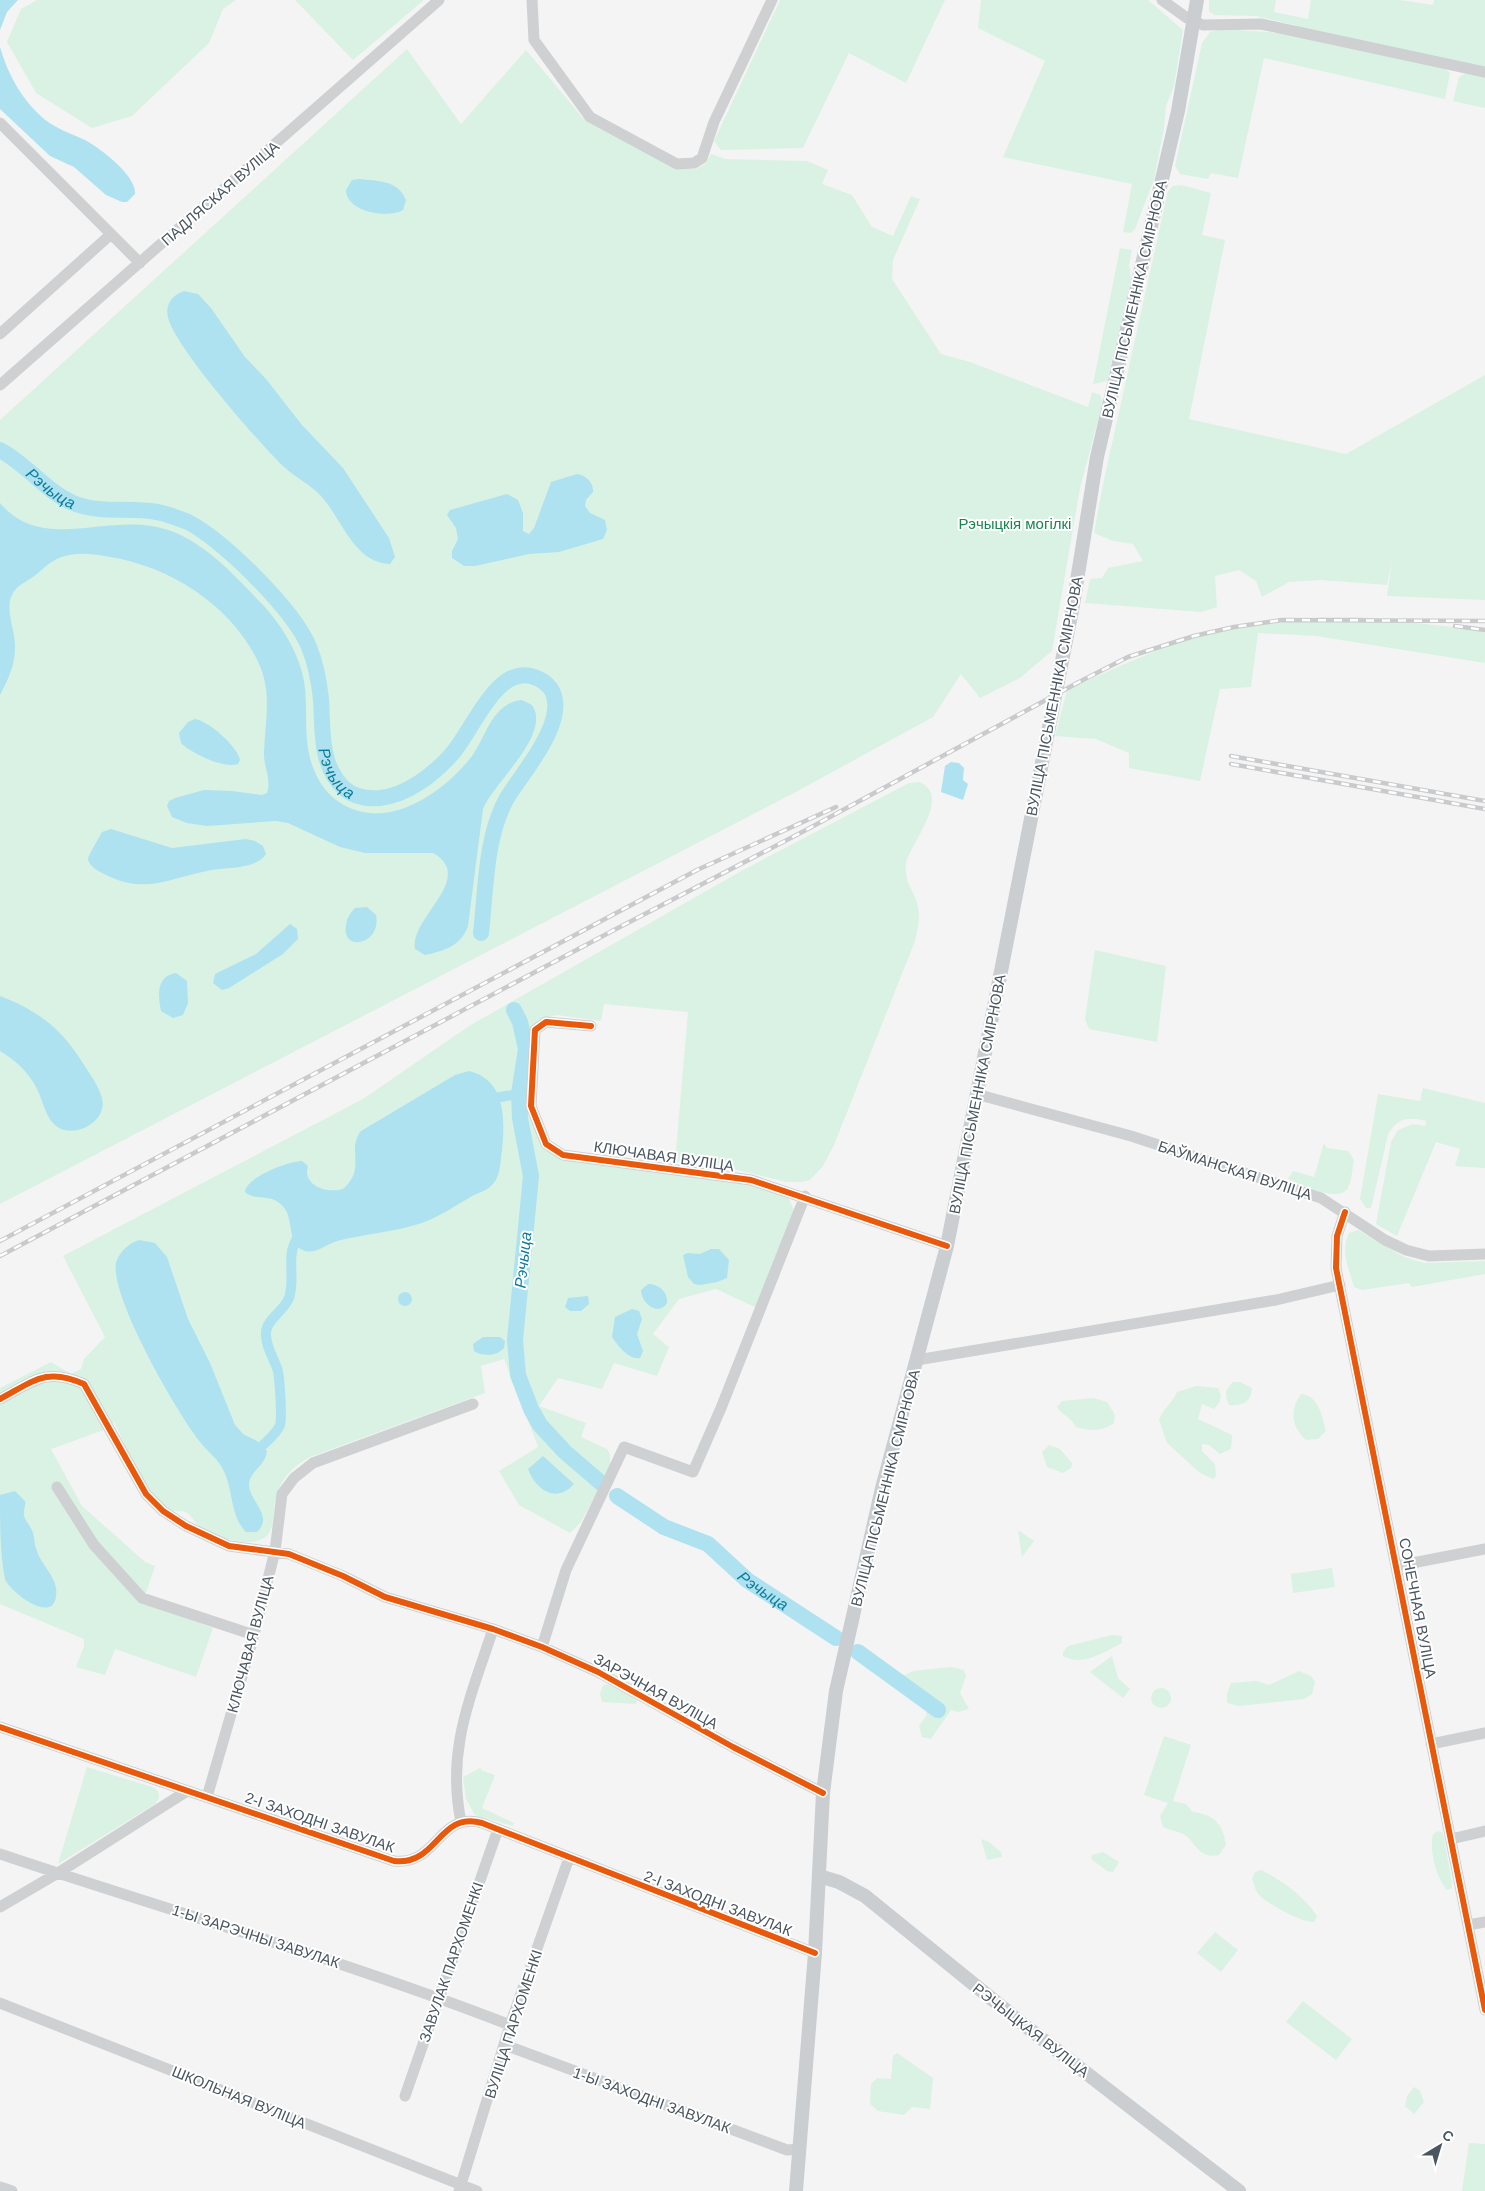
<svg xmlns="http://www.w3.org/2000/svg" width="1485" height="2191" viewBox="0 0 1485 2191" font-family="Helvetica,sans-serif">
<rect width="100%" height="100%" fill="#f4f4f4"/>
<path fill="#d9f2e3" d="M37 0H236L223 9 209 43 132 116 92 128 36 93 7 42 21 9Z
M295 0H424L353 60Z
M780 0H945L906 83 849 53 803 148 721 150 714 141Z
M981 0H1148L1183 30 1174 86 1166 106 1164 128 1154 179 1135 229 1131 233 1123 232 1132 184 1003 157 1045 61 978 28Z
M1209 0H1276L1274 12 1308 19 1311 0H1400L1433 5 1434 0H1485V67H1444L1450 73 1445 99 1264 58 1238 178 1211 173 1208 179 1180 174 1175 166 1202 43 1210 32 1221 29 1282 33 1298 26 1256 16 1214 15 1209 11Z
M407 49 461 124 526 50 583 118 672 167 696 169 705 164 711 154 725 159 807 161 828 170 822 184 852 195 872 227 893 236 911 196 920 199 893 260 892 279 941 354 970 362 1088 407 1092 392 1100 395 1103 402 1080 488 1052 651 1020 678 980 698 961 674 933 717 794 793 0 1204V420Z
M1468 72 1485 75V108L1453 101 1459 77Z
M1181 185 1211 193 1202 235 1225 240 1189 419 1346 454 1485 375V600L1387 596 1392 560 1387 585 1321 580 1289 582 1262 597 1256 581 1239 570 1215 576 1217 607 1201 612 1085 603 1090 579 1102 578 1108 568 1143 561 1133 544 1113 541 1094 533 1103 484 1168 191 1173 186Z
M1120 248 1132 250 1129 265 1131 279 1107 381 1093 384Z
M1325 617H1361L1471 629 1485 633V663L1316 636 1258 633 1251 687 1220 689 1200 781 1129 768V753L1096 739 1055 736 1067 690C1113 669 1159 647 1208 633 1246 622 1286 620 1325 617Z
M919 782C953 795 910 844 906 863 903 878 913 890 917 903 921 916 918 928 915 941L834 1145 823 1166 810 1180 802 1182H787L709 1163 675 1162 688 1012 604 1004 601 1021 557 1015 542 1019 529 1107 553 1152 755 1186 788 1197 794 1210 757 1308 716 1289 679 1299 653 1334 669 1347 657 1376 614 1363 602 1389 558 1378 539 1406 586 1423 581 1437 607 1449 610 1455V1467L581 1522 570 1533 519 1505 499 1471 538 1447 504 1359 481 1366 485 1393 310 1457C288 1469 277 1484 274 1509 273 1517 273 1525 270 1532 257 1552 216 1538 200 1527 195 1523 192 1516 187 1513 183 1510 180 1512 176 1511 168 1511 160 1501 155 1496 137 1476 126 1446 114 1422L104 1430 51 1449 82 1506 145 1562 155 1566 143 1602 213 1628 196 1677 115 1649 105 1675 76 1667 84 1646V1639L0 1604V1388L51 1362 71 1374 81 1369 84 1359 105 1337 63 1256 363 1099 469 1026 743 870 909 783Z
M1095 950 1166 966 1157 1042 1089 1029 1085 1019Z
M1423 1088 1485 1103V1168L1455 1166 1460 1149 1436 1142 1397 1236 1376 1224 1391 1142 1398 1130 1413 1124 1425 1126 1426 1121C1409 1117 1397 1117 1388 1135L1371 1208H1366L1360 1199 1378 1094 1420 1101Z
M1324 1143 1327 1148 1348 1151 1354 1160C1352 1169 1352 1180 1348 1188 1339 1204 1301 1184 1288 1179L1293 1171 1314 1177Z
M1358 1230 1404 1257 1424 1263 1485 1261V1274L1412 1287 1409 1283 1362 1290 1354 1287C1349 1269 1340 1251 1349 1233Z
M1233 1382H1240L1252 1388C1251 1403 1242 1406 1229 1405 1224 1395 1225 1390 1233 1382Z
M1196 1386 1218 1388 1221 1395 1219 1403 1214 1409 1202 1404 1198 1419 1232 1435 1231 1449 1220 1454 1209 1445 1202 1444V1451L1215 1464 1216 1476 1213 1479 1200 1473 1167 1443 1159 1420C1163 1409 1172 1403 1177 1392Z
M1301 1394C1319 1396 1322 1416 1326 1431L1318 1439 1306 1440C1292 1427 1289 1411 1301 1394Z
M1093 1398 1107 1402 1115 1415 1114 1423C1101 1432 1091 1431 1076 1427 1070 1416 1063 1416 1057 1407L1062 1401Z
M1049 1445 1060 1449 1072 1463 1071 1468 1063 1473 1047 1467 1042 1452Z
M1018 1530 1034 1541 1022 1557Z
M1332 1568 1335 1587 1293 1593 1291 1574Z
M1112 1635 1122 1636V1643C1104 1652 1083 1667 1063 1656V1652L1068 1646Z
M1112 1656 1118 1678 1130 1689 1123 1698 1090 1672Z
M951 1667 964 1670 966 1676 960 1693 969 1709 958 1712 951 1710 931 1739 922 1737 919 1726 927 1715 924 1708 900 1688 901 1677 913 1671Z
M1299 1671 1311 1676 1315 1682 1312 1694 1304 1699 1239 1706 1227 1703V1694L1231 1683 1256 1681 1269 1685Z
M608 1684 634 1698 637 1701 636 1704 602 1702 600 1694 603 1685Z
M1151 1698a10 10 0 1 1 20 0a10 10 0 1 1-20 0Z
M1164 1736 1191 1745 1173 1801 1186 1804 1193 1812C1214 1815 1223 1823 1226 1845L1219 1855C1197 1860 1194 1838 1183 1834 1176 1831 1170 1830 1163 1827L1160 1816 1168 1803 1144 1795Z
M87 1767 152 1787 158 1791 159 1798 155 1804 58 1864Z
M480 1768 483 1771 495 1775 482 1808 514 1823 513 1826 475 1815 466 1799 463 1777Z
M1438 1831 1443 1833 1452 1882V1888L1447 1890C1436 1878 1429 1850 1433 1834Z
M981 1839 989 1842 1001 1852 1002 1857 987 1860Z
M1103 1852 1119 1862 1113 1872 1107 1871 1091 1859 1092 1855Z
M1261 1870C1282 1880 1304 1896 1317 1916L1314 1922C1302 1923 1266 1903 1258 1894 1255 1890 1254 1883 1252 1879L1255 1872Z
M1215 1932 1238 1950 1221 1972 1197 1953Z
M1303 2001 1352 2039 1336 2060 1286 2022Z
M897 2053 933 2078 930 2109 912 2107 904 2115 878 2111 870 2104 871 2084 877 2078 891 2079 893 2056Z
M1414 2087 1420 2091 1424 2102 1414 2114 1405 2106 1407 2096Z
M1469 2143 1485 2144V2191H1462Z"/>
<path fill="#aee2f0" d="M0 0H18L7 12 0 30Z
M0 47C8 75 22 100 44 119 57 129 70 133 85 140 100 148 137 176 135 194L127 202H122L106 195 74 167 50 156 0 109Z
M359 179C378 181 398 180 406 200L403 210C388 219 346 212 346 190L352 180Z
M184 291 198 294 211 308 245 357 266 379 302 425 343 468 389 538 395 557 390 564C352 563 341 514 317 492 307 483 294 476 284 467 261 445 173 345 168 317 165 305 172 295 184 291Z
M577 474C586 475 594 483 593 492L586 500 585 506 590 513 605 520 607 530 603 539 559 552 529 554 475 566H464L452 558V551L458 539 456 528 447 515 450 510 507 494 518 500 523 513V531L529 534 534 528 551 482Z
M0 503C44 555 110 510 168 530 205 542 236 577 262 604 280 623 295 647 302 672 308 694 305 718 307 740 310 777 331 809 370 813 408 817 450 785 472 756 487 735 492 703 522 700L532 705C552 734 494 782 483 809L468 926C461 946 444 951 425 955L415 949C409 918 477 878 433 853H365L340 847 288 823 276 821 207 826 187 823 172 817 167 806 169 801 175 798 204 790 232 791 262 795 267 793C272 779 263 766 264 752 265 723 272 695 260 666 234 607 172 567 110 557 95 554 80 552 65 556 53 559 45 567 37 574 30 580 21 583 15 590 2 607 16 629 15 648 15 665 8 680 0 695Z
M195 719C209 721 238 747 240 760L238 764C224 769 191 753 181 743L179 733 188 722Z
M951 762 959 763 964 768 963 780 968 784 963 800 941 792 945 766Z
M111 829 172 848 246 839 255 841 263 846 266 854C257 869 228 867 212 870 171 877 146 896 104 874 98 871 89 866 88 859 88 856 100 836 102 832Z
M367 907 376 915C382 945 341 953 346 925 347 918 350 913 355 908Z
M290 924 297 929 298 939 283 954 229 988 222 990 213 983 215 974 256 954Z
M176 973 187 981 188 1003 183 1015 173 1018 161 1011C158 996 156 976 176 973Z
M0 996C41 1012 63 1030 86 1068 92 1077 99 1087 102 1098 108 1121 75 1140 56 1126 45 1117 43 1100 37 1089 29 1072 15 1060 0 1051Z
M469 1071C506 1080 505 1119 502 1150 500 1162 501 1176 492 1185 486 1192 476 1193 469 1198 453 1207 439 1217 422 1223 394 1232 365 1234 337 1241 327 1244 316 1254 305 1251 288 1246 293 1220 285 1209 273 1191 255 1202 245 1192 246 1177 289 1161 302 1161L308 1166C302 1185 326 1194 343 1189 367 1168 346 1150 361 1131L455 1075Z
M139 1240 155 1243 167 1257 188 1319 210 1363 235 1425 243 1434 257 1441 267 1451C266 1466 249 1471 249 1485 250 1502 274 1516 257 1532H246C229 1515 234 1486 221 1466 216 1457 207 1451 201 1443 178 1415 110 1297 116 1263 119 1252 129 1243 139 1240Z
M711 1249H719L729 1260 727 1278 717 1282 700 1285 694 1284 688 1277 683 1255 688 1253 700 1254Z
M648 1284C659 1284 668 1292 667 1303 658 1317 641 1303 641 1290Z
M398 1299a7 7 0 1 1 14 0a7 7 0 1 1-14 0Z
M588 1296 589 1304 581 1311H570L565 1307 568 1298Z
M632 1309 639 1311 642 1319 637 1334 643 1351 640 1358C629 1360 618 1346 612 1337L615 1317Z
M483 1337H500L505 1341 504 1348C497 1356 483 1357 474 1351L473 1344Z
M543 1456 574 1484C556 1504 536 1490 528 1469Z
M15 1491 25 1501C26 1506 23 1511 24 1516 26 1522 31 1526 33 1533 35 1539 34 1545 37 1551 42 1567 59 1578 56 1596 53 1625 10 1592 5 1579 0 1554 0 1521 0 1495Z"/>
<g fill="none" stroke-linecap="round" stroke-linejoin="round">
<path stroke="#aee2f0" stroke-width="10" d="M487 1099 519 1094
M263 1445C269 1439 277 1433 280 1425 282 1419 280 1375 277 1368 273 1357 265 1345 266 1332 267 1319 284 1311 289 1298 297 1272 282 1254 303 1230"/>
<g stroke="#aee2f0" stroke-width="16">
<path id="s1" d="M0 450C27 464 45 491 73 503 100 514 129 507 157 512 168 514 178 518 188 522 223 540 294 610 309 647 316 664 319 681 321 699 323 729 319 766 345 789 354 797 367 799 380 798 407 795 433 775 451 755 472 733 496 663 534 677 541 679 547 684 551 689 570 720 522 773 507 798 485 837 486 890 481 933"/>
<path d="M514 1010 520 1022 526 1049 519 1094 520 1118 531 1176 515 1340 518 1375 531 1409 540 1425 565 1452 601 1483"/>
<path id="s2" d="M617 1496 664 1527 708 1544 747 1580 836 1638"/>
<path d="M858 1652 938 1710"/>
</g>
<path stroke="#ced0d2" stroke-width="11" d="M532 0 534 40 590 117 677 164 694 163 702 158 714 122 772 0
M1162 0 1187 18 1203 25 1261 24 1485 72
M0 123 140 263
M0 334 110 235
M0 385 439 0
M591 1026 546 1022 535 1030 531 1106 546 1144 563 1155 751 1180 947 1246
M976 1094 1131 1136 1321 1198 1385 1240 1406 1250 1429 1256 1485 1254
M1345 1212 1337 1236 1336 1268 1485 2010
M917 1360 1276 1300 1340 1285
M0 1399C34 1381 46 1367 84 1384L146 1494 163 1511 186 1526 229 1546 289 1554 343 1576 385 1597 493 1629 542 1647 598 1672 733 1747 823 1793
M57 1487 94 1545 142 1598 254 1635
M1397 1566 1485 1549
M542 1647 566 1570 624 1447 693 1472 721 1408 805 1196
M0 1727 394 1861C438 1866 438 1811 482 1823L815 1953
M1431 1744 1485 1733
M207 1797 254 1635 275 1551 282 1494 294 1478 313 1463 473 1404
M461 1822C446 1749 471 1697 493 1629
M1451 1839 1485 1831
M0 1854C170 1911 343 1960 510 2025
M0 1907 58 1873 187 1791
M1468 1925 1485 1922
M0 2003 477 2191
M505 2045 787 2150 800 2149
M405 2096 498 1829
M0 2187 12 2191
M459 2191 510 2025 569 1858"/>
<path stroke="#caced1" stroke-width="14" d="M819 1876 839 1882 865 1896 1024 2025 1239 2191
M796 2191 815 1953 823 1793 836 1691 882 1488 947 1246 1073 605 1097 457 1178 111 1197 0"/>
<defs>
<path id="rail" d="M1455 626 1485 630
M1231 756 1485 801
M1231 764 1485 809
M0 1241 697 870 836 807
M0 1256 616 929 806 830 1079 682 1128 657 1194 636 1234 627 1282 620 1485 621"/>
</defs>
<use href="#rail" stroke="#c9cacc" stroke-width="4.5"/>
<use href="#rail" stroke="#fff" stroke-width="2.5" stroke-dasharray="8" stroke-linecap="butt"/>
<defs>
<path id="cycleway" d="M591 1026 546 1022 535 1030 531 1106 546 1144 563 1155 751 1180 947 1246
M1345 1212 1337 1236 1336 1268 1485 2010
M0 1399C34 1381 46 1367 84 1384L146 1494 163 1511 186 1526 229 1546 289 1554 343 1576 385 1597 493 1629 542 1647 598 1672 733 1747 823 1793
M0 1727 394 1861C438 1866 438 1811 482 1823L815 1953"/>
</defs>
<use href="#cycleway" stroke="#fff" stroke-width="9"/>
<use href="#cycleway" stroke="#e8590c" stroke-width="6"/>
</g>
<g text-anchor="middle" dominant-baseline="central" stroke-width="4" stroke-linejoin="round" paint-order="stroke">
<g font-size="15" fill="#4a5661" stroke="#fff">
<text transform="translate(220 193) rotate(-41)">ПАДЛЯСКАЯ ВУЛІЦА</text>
<text transform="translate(1134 299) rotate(-77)">ВУЛІЦА ПІСЬМЕННІКА СМІРНОВА</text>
<text transform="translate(1054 696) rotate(-79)">ВУЛІЦА ПІСЬМЕННІКА СМІРНОВА</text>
<text transform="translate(977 1094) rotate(-79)">ВУЛІЦА ПІСЬМЕННІКА СМІРНОВА</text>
<text transform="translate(664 1156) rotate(8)">КЛЮЧАВАЯ ВУЛІЦА</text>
<text transform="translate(1235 1170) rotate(18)">БАЎМАНСКАЯ ВУЛІЦА</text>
<text transform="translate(885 1488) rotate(-76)">ВУЛІЦА ПІСЬМЕННІКА СМІРНОВА</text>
<text transform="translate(1418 1608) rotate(79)">СОНЕЧНАЯ ВУЛІЦА</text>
<text transform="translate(250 1644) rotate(-75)">КЛЮЧАВАЯ ВУЛІЦА</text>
<text transform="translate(656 1691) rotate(29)">ЗАРЭЧНАЯ ВУЛІЦА</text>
<text transform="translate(320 1822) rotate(19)">2-І ЗАХОДНІ ЗАВУЛАК</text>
<text transform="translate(718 1903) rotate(21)">2-І ЗАХОДНІ ЗАВУЛАК</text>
<text transform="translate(256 1936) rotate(18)">1-Ы ЗАРЭЧНЫ ЗАВУЛАК</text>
<text transform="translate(451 1962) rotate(-71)">ЗАВУЛАК ПАРХОМЕНКІ</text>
<text transform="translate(513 2024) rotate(-72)">ВУЛІЦА ПАРХОМЕНКІ</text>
<text transform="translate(1031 2030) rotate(38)">РЭЧЫЦКАЯ ВУЛІЦА</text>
<text transform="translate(239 2097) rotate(22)">ШКОЛЬНАЯ ВУЛІЦА</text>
<text transform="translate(652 2100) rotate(20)">1-Ы ЗАХОДНІ ЗАВУЛАК</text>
</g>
<g font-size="15" fill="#17864f" stroke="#fff">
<text x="1015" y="523">Рэчыцкія могілкі</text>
</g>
<g font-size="16" font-style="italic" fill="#0c7c9b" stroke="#fff">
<text stroke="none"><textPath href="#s1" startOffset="64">Рэчыца</textPath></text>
<text stroke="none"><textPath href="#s1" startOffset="515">Рэчыца</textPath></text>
<text transform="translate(523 1260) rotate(-84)">Рэчыца</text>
<text stroke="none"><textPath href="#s2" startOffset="176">Рэчыца</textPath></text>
</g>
</g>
<g transform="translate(1440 2146) rotate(38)" stroke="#ffffff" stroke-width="4" paint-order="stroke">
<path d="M0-4L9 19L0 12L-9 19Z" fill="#4a5661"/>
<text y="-8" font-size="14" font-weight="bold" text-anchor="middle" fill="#4a5661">С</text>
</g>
</svg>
